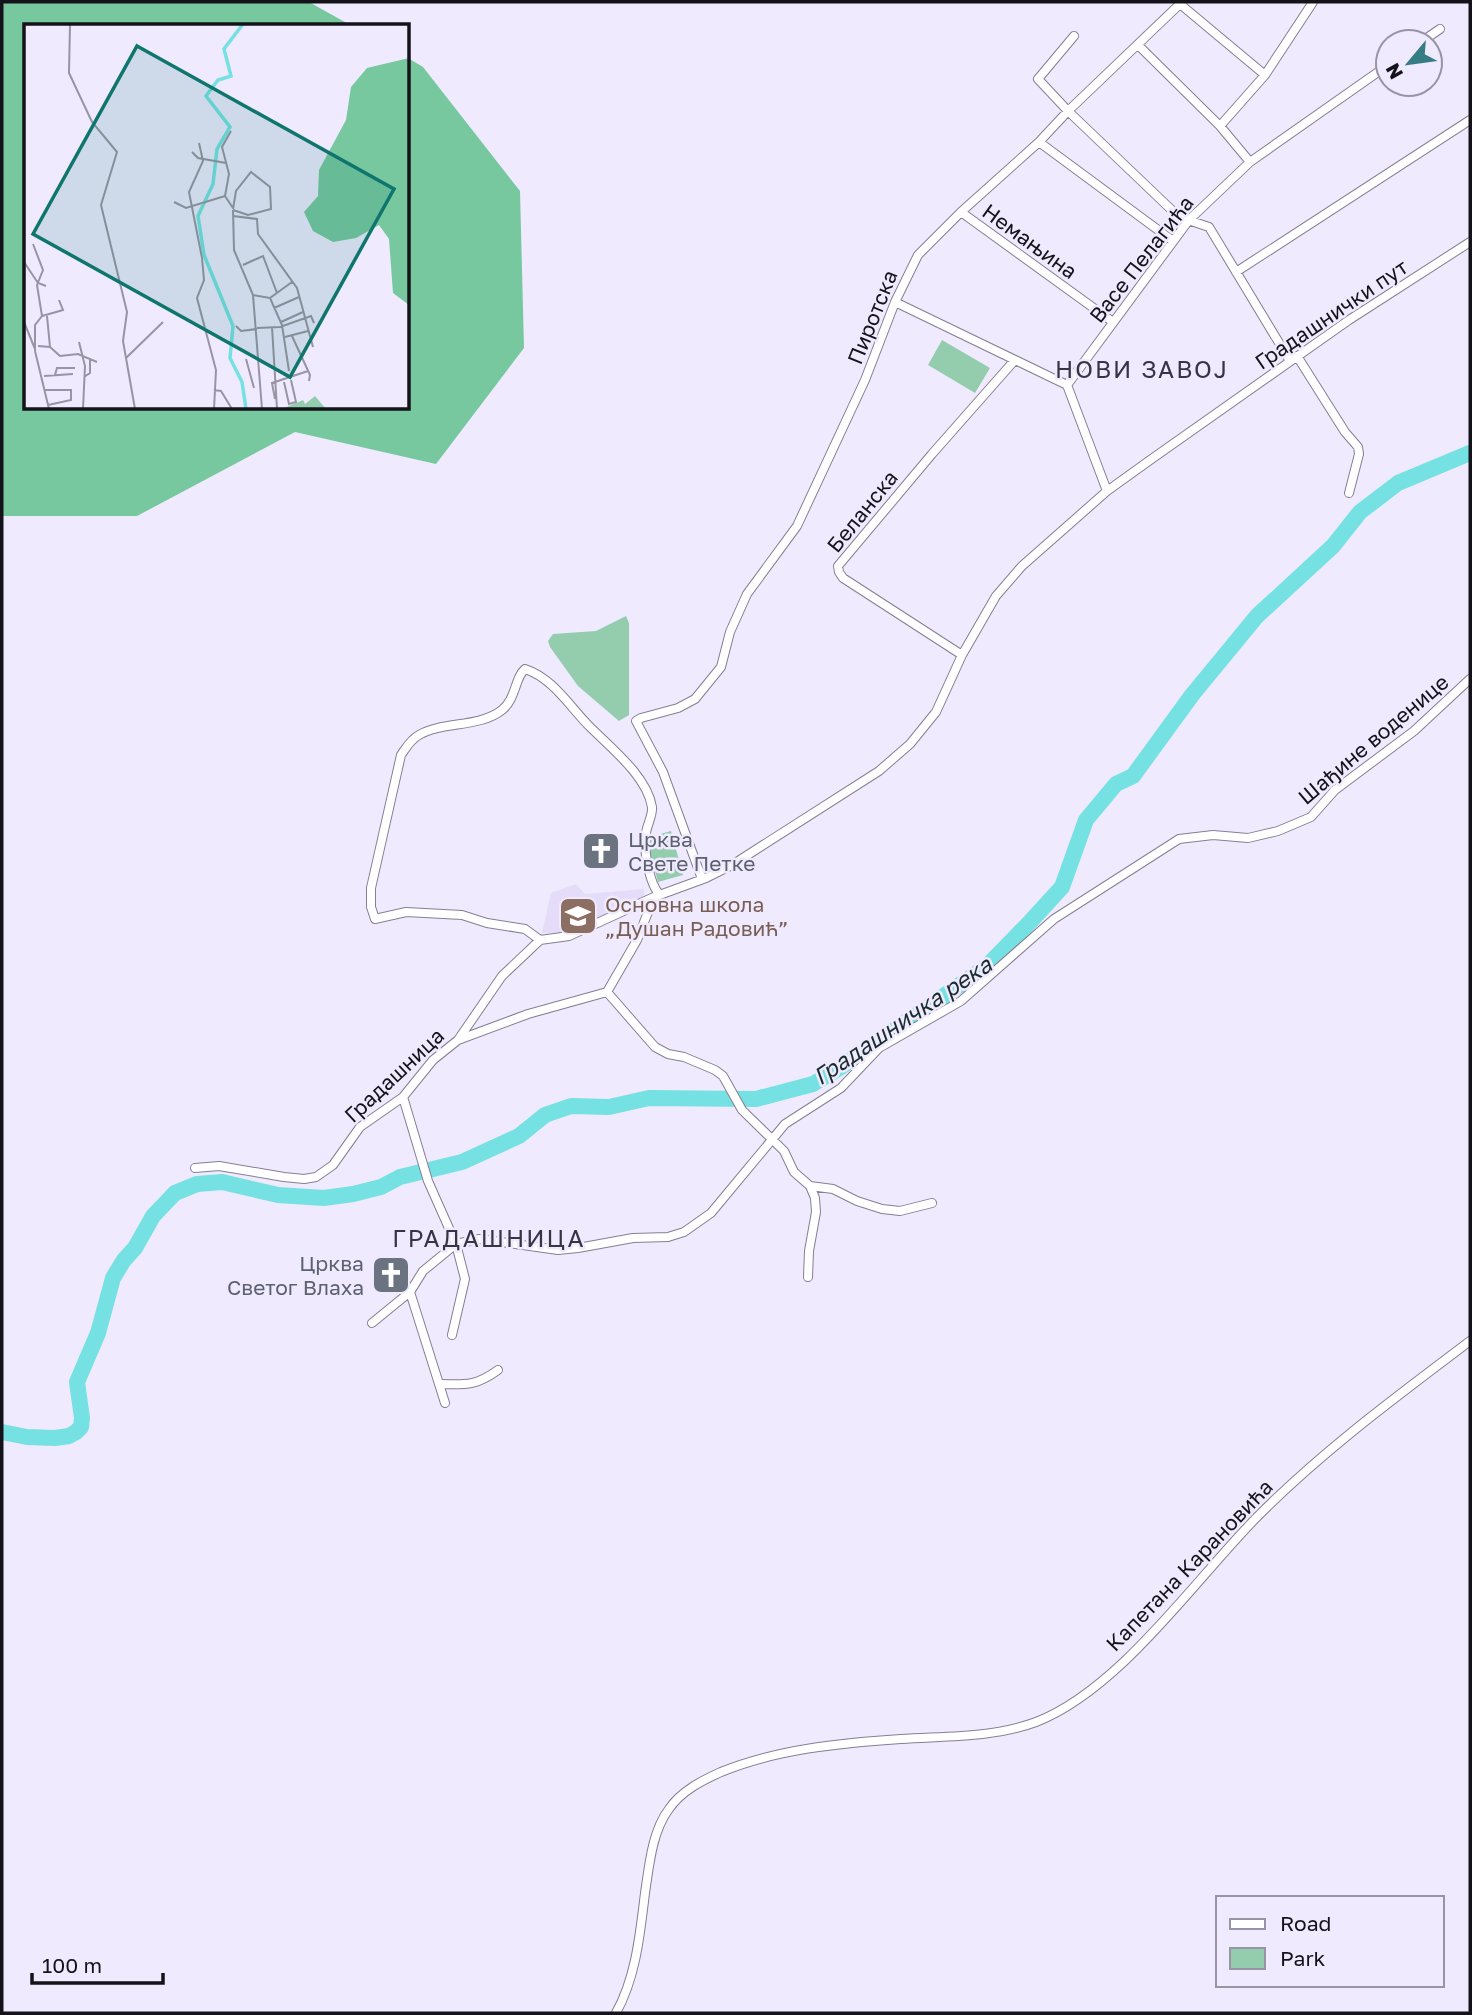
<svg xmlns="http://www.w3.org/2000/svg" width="1472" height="2015" viewBox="0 0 1472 2015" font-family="'Golos Text',sans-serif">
<rect width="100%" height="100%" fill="#f0eaff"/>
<path fill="#e4dcf8" d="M576 884 585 894 644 889 645 899 573 932 542 933 551 893Z"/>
<path fill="#94ccae" d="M942 340 990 368 975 393 928 365Z
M626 616 629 623V715L619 721 578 686 550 647 548 641 553 634 596 631Z
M671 831 683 875 658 882 646 838Z"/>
<path fill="#77c89f" d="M2 2H309L352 26H26V408H408V58L423 67 520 191 524 348 436 464 295 432 137 516H2Z"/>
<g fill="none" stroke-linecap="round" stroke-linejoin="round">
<path stroke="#75e1e2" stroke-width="16" d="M2 1432 27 1437 55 1438 69 1436 76 1432 81 1427 82 1418 77 1382 98 1333 113 1278 124 1260 135 1248 153 1216 175 1193 197 1184 222 1182 278 1195 324 1198 353 1194 381 1187 400 1177 462 1162 519 1136 545 1115 571 1106 609 1107 649 1098 756 1099 813 1084 841 1067 987 966 1030 922 1062 887 1086 820 1116 784 1133 776 1192 695 1257 616 1333 546 1360 512 1398 483 1470 453"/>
<defs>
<path id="street" d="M1180 4 1265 75
M1074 36 1038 79 1068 111 1179 217 1209 227 1290 361
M1421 42 1440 29
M1138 45 1220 126 1250 162
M1220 126 1265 75 1313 2
M1039 142 1173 241
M961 212 1113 322
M1236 272 1470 120
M895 302 1067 385 1107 491
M1297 356 1345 432 1358 447 1359 454 1349 493
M1067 385 1189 220 1250 162 1388 65
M962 655 843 578 839 572 838 566 932 454 1014 361
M702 879 663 772 636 721 641 718 678 708 695 699 721 667 730 632 747 594 797 526 865 380 895 302 918 255 961 212 1039 142 1068 111 1182 2
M654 897 569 936 540 940 525 929 487 923 462 915 406 912 375 919 371 907V888L401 755C406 748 410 740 419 735 443 721 479 728 502 710 516 699 515 677 525 669 553 678 570 707 589 726 610 747 647 776 652 807 653 815 647 825 646 833 643 848 649 884 660 895
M607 992 655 1047 668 1054 684 1057 715 1070 723 1076 742 1110 784 1151 794 1172 810 1186 815 1198 816 1212 809 1251 808 1277
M458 1040 502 976 540 940
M403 1097 428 1181 456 1244 465 1279 452 1335
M195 1168 219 1166 284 1177 304 1179 316 1177 333 1165 360 1127 403 1097 433 1060 458 1040 528 1014 607 992 637 940 654 897 706 878 732 865 879 771 910 744 936 712 962 655 996 596 1022 566 1107 491 1153 458 1349 320 1470 242
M810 1186 833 1189 857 1201 882 1209 900 1211 932 1203
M410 1292 445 1403
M372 1323 410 1292 423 1271 456 1244 479 1239 558 1250 578 1248 633 1238 668 1237 684 1232 711 1213 785 1124 841 1088 879 1048 961 1001 1054 919 1179 839 1213 835 1248 838 1278 831 1311 817 1335 790 1414 731 1470 679
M440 1384C466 1385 476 1386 498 1370
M616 2013C636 1977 640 1934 645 1893 649 1867 652 1831 669 1809 681 1791 703 1780 721 1772 777 1749 841 1743 901 1739 946 1736 993 1738 1036 1722 1119 1690 1194 1581 1256 1518 1321 1452 1396 1397 1470 1341"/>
</defs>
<use href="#street" stroke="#847f91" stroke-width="10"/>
<use href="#street" stroke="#fff" stroke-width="8"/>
</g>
<defs>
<symbol id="church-square" viewBox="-11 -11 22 22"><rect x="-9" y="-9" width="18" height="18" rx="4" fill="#6b7280" stroke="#f0eaff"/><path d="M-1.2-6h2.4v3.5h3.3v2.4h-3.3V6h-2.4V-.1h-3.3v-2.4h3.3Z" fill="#fff"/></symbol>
<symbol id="school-square" viewBox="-11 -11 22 22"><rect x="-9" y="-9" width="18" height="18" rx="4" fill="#8d6e63" stroke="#f0eaff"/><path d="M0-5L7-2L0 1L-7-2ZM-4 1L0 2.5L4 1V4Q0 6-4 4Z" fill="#fff"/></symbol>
</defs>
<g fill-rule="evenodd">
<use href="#church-square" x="579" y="829" width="44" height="44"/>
<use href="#school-square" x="556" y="894" width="44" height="44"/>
<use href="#church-square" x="369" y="1253" width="44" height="44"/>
</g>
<g text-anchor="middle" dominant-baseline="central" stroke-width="5" stroke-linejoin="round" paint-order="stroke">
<g font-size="21" fill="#15131a" stroke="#f0eaff">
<text transform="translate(1030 241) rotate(36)">Немањина</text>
<text transform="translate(1141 259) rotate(-52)">Васе Пелагића</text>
<text transform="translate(1331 314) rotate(-34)">Градашнички пут</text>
<text transform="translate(872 317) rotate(-68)">Пиротска</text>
<text transform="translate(862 511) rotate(-51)">Беланска</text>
<text transform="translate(1373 739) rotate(-40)">Шађине воденице</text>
<text transform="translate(394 1075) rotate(-43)">Градашница</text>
<text transform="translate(1189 1565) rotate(-46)">Капетана Карановића</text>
</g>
<g font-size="21" fill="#5b616d" stroke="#f0eaff" text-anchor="start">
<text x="628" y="839">Црква<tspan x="628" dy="24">Свете Петке</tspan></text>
<text x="364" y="1263" text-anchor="end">Црква<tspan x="364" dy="24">Светог Влаха</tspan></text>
</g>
<g font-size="21" fill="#785e54" stroke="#f0eaff" text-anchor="start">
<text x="605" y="904">Основна школа<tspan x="605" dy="24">„Душан Радовић”</tspan></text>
</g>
<g font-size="23" font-style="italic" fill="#192d2d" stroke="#f0eaff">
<text transform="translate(902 1020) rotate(-34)">Градашничка река</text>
</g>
<g font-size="24" letter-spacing="2" fill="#393444" stroke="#f0eaff">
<text x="1142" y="368">НОВИ ЗАВОЈ</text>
<text x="489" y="1237">ГРАДАШНИЦА</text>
</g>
</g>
<g transform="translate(24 24)">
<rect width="385" height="385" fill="#f0eaff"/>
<path d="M291 372 302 385H258L279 376 281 380Z" fill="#94ccae"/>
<path d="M385 34V281L369 269 365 215 355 201 332 214 309 218 289 207 280 188 294 172 295 146 322 96 327 63 343 44Z" fill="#77c89f"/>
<path fill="none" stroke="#75e1e2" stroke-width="3.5" d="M219 0 200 25 207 52 194 56 182 72 206 103 193 125 189 160 174 192 180 231 209 302 206 334 218 358 222 385"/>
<path fill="none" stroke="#9894a3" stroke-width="2" d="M46 0 45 49 68 98 93 128 77 181 103 288 99 317 111 385M207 107 198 123 205 150 201 172 209 184M175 119 179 137 165 168 178 234 180 256 173 274 192 346 190 385M168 128 174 134 202 139M150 178 162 184 201 172M209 186 210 226 229 271 238 385M209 186 224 191 247 185 246 163 227 148 212 167 209 185M209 192 233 195 234 210 273 264 289 323M9 220 19 246 13 261 18 292 11 301V327M0 238 14 259 22 262M219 241 239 232 253 269M229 271 246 274 268 258M246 274 258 301 265 347M250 284 275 273M18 292 39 286 35 276M23 292 26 323M0 298 11 325M257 298 279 288M212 302 217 307 233 305M248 303 253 385M233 304 256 303 287 292 290 299M268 312 286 351 285 357M261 313 284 307M55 318 61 342 59 385M14 322 26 323 36 332 54 330 73 338M11 327 25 385M102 334 139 298M222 335 230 364M31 351 33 344H51M20 352 49 350M60 353 66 349V334M260 358 265 380 272 378 267 356M21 366H47V376L24 381M190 366 197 367 208 385M251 375 248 359 284 347"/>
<path fill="#0f766e" fill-opacity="0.15" stroke="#0f766e" stroke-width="3.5" d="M113 22 370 165 266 353 9 210Z"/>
<rect width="385" height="385" fill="none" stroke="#15131a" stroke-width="3.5"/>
</g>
<rect width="1472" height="2015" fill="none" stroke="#15131a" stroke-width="7"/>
<rect x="1216" y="1896" width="228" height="91" fill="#f0eaff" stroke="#9894a3" stroke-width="2"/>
<rect x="1230" y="1919" width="35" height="10" fill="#ffffff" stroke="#9894a3" stroke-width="2"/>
<text x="1280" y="1931" font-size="21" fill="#15131a">Road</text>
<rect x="1230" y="1948" width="35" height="21" fill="#94ccae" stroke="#9894a3" stroke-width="2"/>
<text x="1280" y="1966" font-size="21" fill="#15131a">Park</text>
<g transform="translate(1409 63) rotate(241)"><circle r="33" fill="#f0eaff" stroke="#9894a3" stroke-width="2"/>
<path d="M0-5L12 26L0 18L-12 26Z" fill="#357c85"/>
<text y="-10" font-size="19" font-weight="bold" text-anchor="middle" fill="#15131a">N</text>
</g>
<path d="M32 1973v10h131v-10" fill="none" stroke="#15131a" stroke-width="3.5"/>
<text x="42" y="1973" font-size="21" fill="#15131a" stroke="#f0eaff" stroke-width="5" paint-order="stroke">100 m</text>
</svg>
